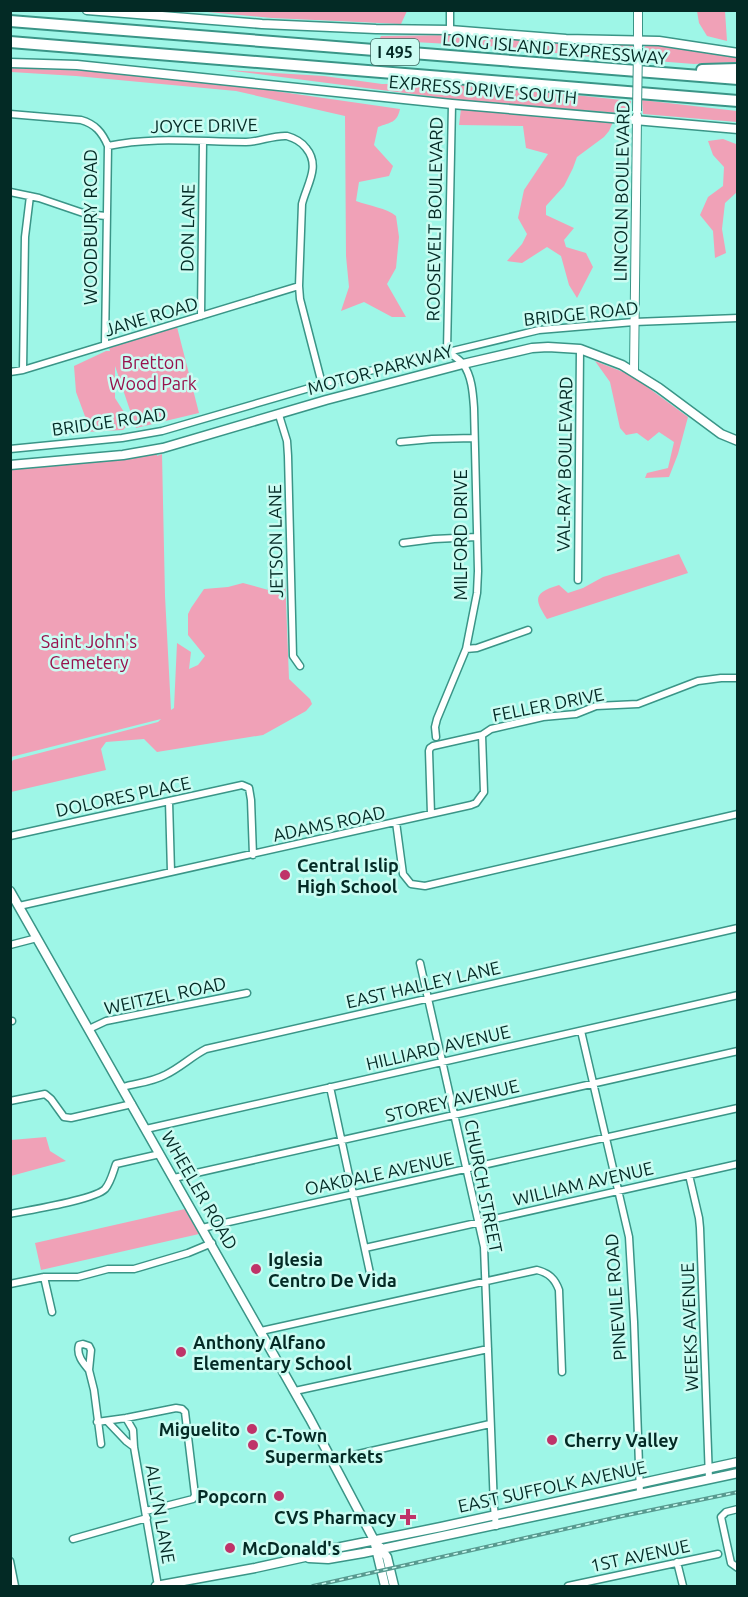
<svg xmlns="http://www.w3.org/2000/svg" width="748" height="1597" viewBox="0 0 748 1597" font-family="Ubuntu,sans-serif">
<rect width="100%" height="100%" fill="#9ef6e7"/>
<path fill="#f0a1b7" d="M196 11 407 10V11L401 24 272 18Z
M697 11H725L727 41 707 36 699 23Z
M450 35 566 44H633V52L629 61 502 47 379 40 381 36Z
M645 45 671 46 738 57 737 62 694 64 643 60Z
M10 68 89 71 234 85 400 109C397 123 391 122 378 127L374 145 393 166 389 176 359 182 356 201C369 206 387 208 396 216L399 237 396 268 387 284 406 317H392L364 302 341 311 349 287 346 256 345 116 236 91 76 76 11 72Z
M226 70 324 76 382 84 464 83 631 101 630 114 451 99Z
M642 100 737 111V122L643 114Z
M461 109 613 122 609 131 604 137 577 157 573 168 564 186 546 206V215L574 228 564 240 566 247 586 253 593 267 577 298 569 285 561 256 547 247 522 263 507 261 522 244 527 234 518 218 524 190 548 154 526 148 523 126 459 125Z
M723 139 736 144 737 147V192L725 203 722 229 726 253 715 258 713 231 700 215 708 197 723 186 724 167 713 155 708 141Z
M177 327 199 413 136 428 115 366V398L124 412 127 426 123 430 86 432V419L76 392 74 366 106 351H110L109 348Z
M595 361 631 375 688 417 678 454 669 477 645 478 647 473 668 468 674 442 659 432 648 441 637 433 626 435 620 428 610 382Z
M157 453V456L162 454 165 596 171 710 174 708 177 643 191 652 189 669 198 665 205 656 188 635V614L191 608 204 589 228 587 243 583 272 591 285 577 289 679 310 699 312 704 306 711 263 735 157 752 144 739 106 742 101 749 106 770 11 792V763L13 760 158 722 161 719 11 757V470Z
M679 554 688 573 547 619C534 599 533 593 559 585L568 593 583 588 603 577Z
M46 1137 50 1151 66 1161 11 1176V1140Z
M185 1209 199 1234 41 1270 35 1243Z"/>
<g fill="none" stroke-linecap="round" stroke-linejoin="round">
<defs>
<path id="minor" d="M450 30V10
M10 114 81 120C95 124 102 132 108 146L105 345
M108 146C153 136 200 142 246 142 260 142 273 135 287 136 294 138 301 141 306 148 321 166 307 184 302 204L299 286 300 299 322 384
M10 192 39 198 86 214 106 216
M201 316 203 141
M23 370 25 237 30 196
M10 372 23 370 299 286
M279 415 287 441 288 456 293 656 300 666
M400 442 432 439 474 438
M10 449 122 438 162 431 361 373 539 330 634 322 738 318
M403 543 434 539 477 537
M578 580 580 349
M466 649 477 648 528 630
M436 737 435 727 437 719 466 649 477 593 478 571 474 408C473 394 472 376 463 364 459 359 452 355 447 351L452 104
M169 801 171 872
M431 814 429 751 430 748 433 746 482 735 491 729 543 717 576 714 596 706 638 704 698 681 721 678H738
M396 822 403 874 411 884 425 886 738 814
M10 836 242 785 249 788 251 800 253 855
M19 906 471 805 476 803 484 792 482 735
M10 945 37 938
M420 963 484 1247 494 1507 496 1526
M10 1021H12
M89 1029 106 1021 247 993
M581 1031 629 1237 634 1322 640 1494
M123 1087C137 1083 152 1082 165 1075 180 1068 192 1056 206 1049L738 928
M330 1087 370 1273
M10 1101 45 1094 51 1099 64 1117 71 1118 132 1104
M146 1129 738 995
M689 1175 699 1218 700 1228 709 1479
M174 1178 738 1051
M10 1214C29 1210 94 1200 105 1189 111 1182 113 1172 116 1164L160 1154
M202 1228 738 1108
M365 1248 738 1164
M44 1277 52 1312
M10 1284 44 1277H78L108 1269H134L188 1253 212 1243
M261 1331 537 1270C549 1273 555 1279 559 1290L562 1372
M89 1370C83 1363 76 1355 79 1345L83 1344 89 1346 91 1350 89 1370 94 1390 101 1444
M295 1391 488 1349
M126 1418 133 1430 134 1447 158 1586
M107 1421 126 1441 134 1447
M97 1422 126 1418 176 1408 182 1409 185 1412 195 1495 193 1499 146 1511
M332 1460 490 1424
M738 1509 726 1512 721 1517 731 1563 738 1568
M73 1539 147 1518
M10 1561 15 1586
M677 1562 683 1586
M568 1586 718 1554"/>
<path id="tertiary" d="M638 45V10
M634 371 637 116"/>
<path id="secondary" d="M87 10 262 24 376 29 450 30 566 39 659 41 738 53
M10 63 77 65 452 104 738 129
M10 465 123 455 163 448 326 400 463 364 532 348 548 347 580 349 622 365 659 388 721 434 738 441
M10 891 310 1419 374 1540 385 1586
M379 1546 387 1557 394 1586
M309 1558 328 1559 363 1553 738 1473
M156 1586 255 1568 305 1557 326 1550 441 1527 738 1462"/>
<path id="motorway" d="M10 21 738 79
M10 42 738 101
M702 70 738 69"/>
</defs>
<use href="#minor" stroke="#3a9587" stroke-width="9"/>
<use href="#tertiary" stroke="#3a9587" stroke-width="10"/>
<use href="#secondary" stroke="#3a9587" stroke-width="11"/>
<use href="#motorway" stroke="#3a9587" stroke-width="14"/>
<use href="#minor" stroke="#fff" stroke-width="6"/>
<use href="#tertiary" stroke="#fff" stroke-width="8"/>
<use href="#secondary" stroke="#fff" stroke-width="8"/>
<use href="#motorway" stroke="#fff" stroke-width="10"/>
<defs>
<path id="rail" d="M313 1586 618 1517 738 1492"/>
</defs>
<use href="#rail" stroke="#589a90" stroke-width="4"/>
<use href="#rail" stroke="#cafcf2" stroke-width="1.5" stroke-dasharray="4.5" stroke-linecap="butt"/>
<defs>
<path id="tertiary-bridge" d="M637 111 638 48"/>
</defs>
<use href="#tertiary-bridge" stroke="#3a9587" stroke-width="10" stroke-linecap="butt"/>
<use href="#tertiary-bridge" stroke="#fff" stroke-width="8"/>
</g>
<g fill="#bf3369" stroke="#cafcf2" stroke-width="2">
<circle cx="285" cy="875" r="6"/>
<circle cx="256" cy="1269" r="6"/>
<circle cx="181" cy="1352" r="6"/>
<circle cx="252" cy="1429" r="6"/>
<circle cx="552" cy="1440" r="6"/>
<circle cx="253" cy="1445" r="6"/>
<circle cx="279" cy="1496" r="6"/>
<path d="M405 1508h6v6h6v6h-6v6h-6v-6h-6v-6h6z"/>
<circle cx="230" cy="1548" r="6"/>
</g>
<g text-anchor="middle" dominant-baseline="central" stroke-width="5" stroke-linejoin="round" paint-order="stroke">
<rect fill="#cafcf2" stroke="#3f6962" stroke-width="1.5" x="371" y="39" width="48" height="26" rx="4.5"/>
<g font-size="16" font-weight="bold" fill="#032a25">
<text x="395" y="52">I 495</text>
</g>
<g font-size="18" fill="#032a25" stroke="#cafcf2">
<text transform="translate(555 48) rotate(5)">LONG ISLAND EXPRESSWAY</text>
<text transform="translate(483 89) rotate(5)">EXPRESS DRIVE SOUTH</text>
<text transform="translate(204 125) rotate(-1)">JOYCE DRIVE</text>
<text transform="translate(621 191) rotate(-89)">LINCOLN BOULEVARD</text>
<text transform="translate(434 219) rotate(-89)">ROOSEVELT BOULEVARD</text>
<text transform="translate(90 227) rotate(-90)">WOODBURY ROAD</text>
<text transform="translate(187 228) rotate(-89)">DON LANE</text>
<text transform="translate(581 313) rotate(-6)">BRIDGE ROAD</text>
<text transform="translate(151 316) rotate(-17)">JANE ROAD</text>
<text transform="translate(380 369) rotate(-15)">MOTOR PARKWAY</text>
<text transform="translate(109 421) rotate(-8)">BRIDGE ROAD</text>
<text transform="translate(564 464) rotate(-89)">VAL-RAY BOULEVARD</text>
<text transform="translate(460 535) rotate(-90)">MILFORD DRIVE</text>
<text transform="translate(275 541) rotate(-91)">JETSON LANE</text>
<text transform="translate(548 704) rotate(-11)">FELLER DRIVE</text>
<text transform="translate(123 796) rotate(-12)">DOLORES PLACE</text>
<text transform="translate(329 823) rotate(-12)">ADAMS ROAD</text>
<text transform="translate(423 984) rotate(-13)">EAST HALLEY LANE</text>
<text transform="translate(165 995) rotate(-12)">WEITZEL ROAD</text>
<text transform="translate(438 1047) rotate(-13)">HILLIARD AVENUE</text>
<text transform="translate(452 1100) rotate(-13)">STOREY AVENUE</text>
<text transform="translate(379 1173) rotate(-12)">OAKDALE AVENUE</text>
<text transform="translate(583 1183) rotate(-13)">WILLIAM AVENUE</text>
<text transform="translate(484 1186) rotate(79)">CHURCH STREET</text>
<text transform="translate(200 1190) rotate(60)">WHEELER ROAD</text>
<text transform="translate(615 1297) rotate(-94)">PINEVILE ROAD</text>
<text transform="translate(689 1327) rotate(-92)">WEEKS AVENUE</text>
<text transform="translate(552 1486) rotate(-12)">EAST SUFFOLK AVENUE</text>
<text transform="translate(161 1514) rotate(80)">ALLYN LANE</text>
<text transform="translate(640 1555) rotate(-12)">1ST AVENUE</text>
</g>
<g font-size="18" fill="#98124d" stroke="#cafcf2">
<text x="153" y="362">Bretton<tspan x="153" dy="21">Wood Park</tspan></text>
<text x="89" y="641">Saint John's<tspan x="89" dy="21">Cemetery</tspan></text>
</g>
<g font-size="18" font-weight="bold" fill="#032a25" stroke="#cafcf2" text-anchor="start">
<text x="297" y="865">Central Islip<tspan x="297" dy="21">High School</tspan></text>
<text x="268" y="1259">Iglesia<tspan x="268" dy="21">Centro De Vida</tspan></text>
<text x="193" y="1342">Anthony Alfano<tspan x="193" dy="21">Elementary School</tspan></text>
<text x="240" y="1429" text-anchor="end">Miguelito</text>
<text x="265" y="1435">C‑Town<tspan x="265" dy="21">Supermarkets</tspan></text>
<text x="564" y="1440">Cherry Valley</text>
<text x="267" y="1496" text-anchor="end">Popcorn</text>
<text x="396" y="1517" text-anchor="end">CVS Pharmacy</text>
<text x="242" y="1548">McDonald's</text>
</g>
</g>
<rect width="748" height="1597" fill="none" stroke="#032a25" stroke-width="24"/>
</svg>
